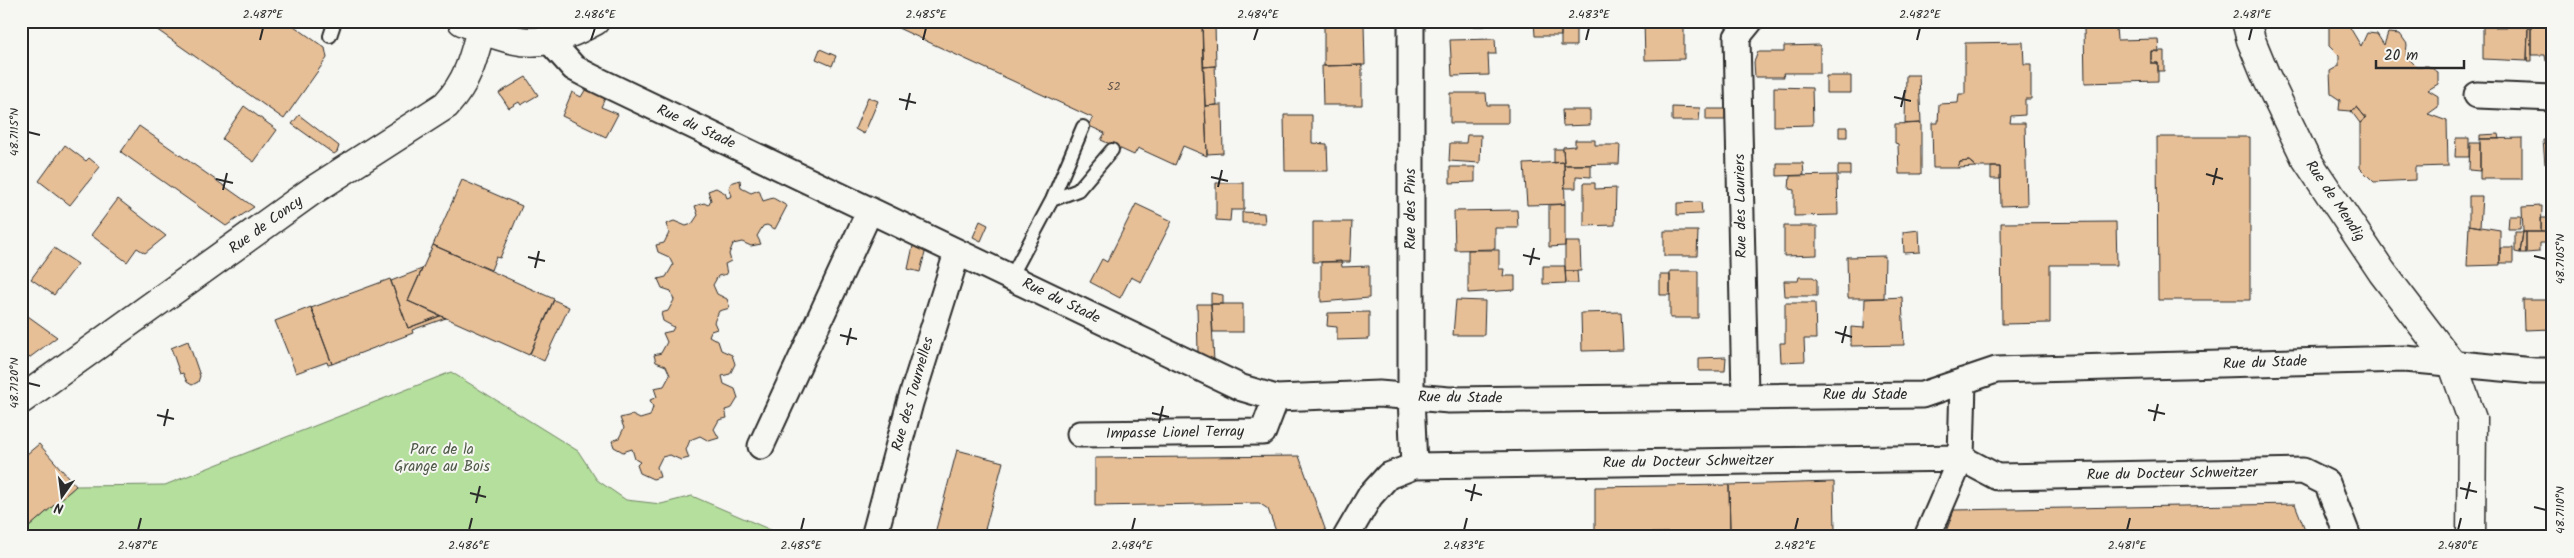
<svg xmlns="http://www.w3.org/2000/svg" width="2574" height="558" viewBox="0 0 2574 558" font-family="Kalam,sans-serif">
<rect width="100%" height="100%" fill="#f6f6f2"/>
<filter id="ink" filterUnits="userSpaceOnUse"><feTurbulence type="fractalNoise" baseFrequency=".02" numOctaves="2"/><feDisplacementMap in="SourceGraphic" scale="10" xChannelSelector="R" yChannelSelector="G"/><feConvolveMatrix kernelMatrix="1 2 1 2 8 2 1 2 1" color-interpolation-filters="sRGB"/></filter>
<g filter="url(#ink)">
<path fill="#b4df9c" stroke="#708564" d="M451 372 578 451 597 480 626 500 661 504 692 496 787 537H21V534L76 486 165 485Z"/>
<path fill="#e7bf97" stroke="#2b2b2b" d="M161 21H287L325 48 327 58 284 119 156 29Z
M883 21H1202L1207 156 1183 146 1175 165 1138 148 1134 155 1101 140 1105 133 1089 126 1093 118Z
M1308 21H1330L1329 25H1308Z
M1449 21H1485V26H1449Z
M1534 21H1561V36H1535Z
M1561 21H1576V46H1561Z
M1644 21H1684V59L1645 60Z
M2334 21H2346L2361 46 2367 33 2377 34 2384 45 2388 33 2400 34 2407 44 2406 56 2416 66H2428L2438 72V84L2428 90 2438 96V107L2428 114 2447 121 2448 166 2415 167V180L2374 182 2360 168V123L2366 118 2357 107 2351 111 2339 110 2340 100 2331 94 2330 71 2339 66V56L2329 46V26Z
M2531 21H2553V61H2546L2545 55H2531Z
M1364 24 1365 65 1324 66V25Z
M1202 25H1215L1216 66 1203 67Z
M2084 27H2116L2117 40 2158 39 2159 52 2151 51V63H2158V81L2085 83Z
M2483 27H2528L2527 61 2483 59Z
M2528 27H2531V61H2527Z
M1495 39 1496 54H1488L1489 75 1452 76 1450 40Z
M2023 42 2024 64H2031V99H2025V115L2011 116 2010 123H2025L2027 205 2001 206 2000 167H1976L1969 161 1960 162 1958 168H1933L1932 123H1938L1939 104 1958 103 1959 94H1965V43Z
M1820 45V73H1783L1784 77H1755L1754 62 1758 52H1784V46Z
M820 49 836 56 832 66 816 59Z
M2151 51H2164V71H2158V63H2151Z
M1362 65V105H1323L1322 66Z
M1215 66 1217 105 1205 106 1203 67Z
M1906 75H1919L1921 123 1905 124Z
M1826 76H1851V93H1826Z
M526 77 538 95 521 105 519 102 509 108 499 93Z
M587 87 606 96 601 107 618 114 606 137 562 116 572 92 581 97Z
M1774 87 1812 88 1813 125 1774 126Z
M1450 93H1486L1487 105H1508V123H1450Z
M868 97 878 101 864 134 855 129Z
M1217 105H1222L1223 153 1207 154 1205 106Z
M244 106 277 130 254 162 222 139Z
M1672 107 1700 108 1699 121H1672Z
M2357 107 2366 118 2360 123 2351 111Z
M1706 109H1725V120H1706Z
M1562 110H1590V125L1563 126Z
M299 115 339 146 337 152 334 154 292 124Z
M1284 115H1312V143L1327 144 1328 171H1285Z
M1921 123V174H1899L1898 144 1895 143V124Z
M139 126 254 207 226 226 121 152Z
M1839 127H1847V137H1839Z
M2499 134 2500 139H2480V135Z
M1467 135H1481L1480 163 1449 161 1450 143H1466Z
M2157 137H2250V300H2158Z
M2456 138H2469V157H2455Z
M2522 138V179H2480V139Z
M1575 140H1595V145H1620L1619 164 1564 165 1563 147 1575 146Z
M2543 140H2553V164H2545Z
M2470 143H2480V171L2469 170Z
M65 145 86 161 89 158 100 167 70 205 39 181Z
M1554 149H1563L1564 162 1554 163Z
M1969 161 1976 167 1958 168 1960 162Z
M1564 162 1565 204 1527 205 1524 164Z
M1777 163H1803L1804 175 1777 176Z
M1564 165H1591V177L1576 176V188H1565Z
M1838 166H1850V175H1838Z
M1450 167H1475V182L1450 183Z
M1991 167H2000V179H1991Z
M1837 175 1838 215 1794 216V190L1789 189 1790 176Z
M462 180 522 206 500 258 496 257 491 270 433 245Z
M740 180 741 188 751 193 759 190 763 201 773 198 787 206 775 229 767 225 763 226 757 236 761 244 751 246 742 242 733 244 729 254 731 261 725 264 727 274 718 276 713 285 717 294 727 299 730 308 719 311 714 322 717 329 711 331 709 336 718 341 721 350 732 355 735 364 730 374 722 376 724 384 735 389 738 398 732 408 725 410 727 418 719 420 714 429 719 438 709 441 700 436 690 440 686 450 689 458 681 460 670 455 662 457 657 467 660 477 653 479 640 473 637 465 640 462 635 459 632 449 623 452 614 447 612 441 619 438 624 428 620 418 632 415 640 419 650 416 653 407 650 400 657 397 654 388 664 386 670 375 666 366 656 362 654 355 661 353 667 342 663 333 672 331 674 327 663 321 661 313 668 311 674 300 671 291 662 288 658 279 666 277 673 265 669 257 658 252 656 245 664 243 669 233 666 224 674 221 686 226 692 224 698 215 695 206 704 203 708 205 711 200 708 191 716 188 725 193 727 198 732 196 729 188 731 183Z
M1216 183H1244V210H1231L1230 221 1216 220Z
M1584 183H1595V189L1616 188 1615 225 1584 226Z
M2469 196H2482L2480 227 2469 225Z
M118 199 166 236 145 253 137 248 127 262 91 235Z
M1701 202 1702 214 1677 215V203Z
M1136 204 1172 221 1141 282 1131 277 1120 298 1090 282 1102 259 1107 262Z
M1565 204V246L1549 247V205Z
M2542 206 2541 232H2523L2522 207Z
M1517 210 1518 228H1495V249L1455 250 1454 211Z
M1242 212 1264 213 1265 223H1242Z
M2509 216H2521L2520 229H2508Z
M2541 218H2553V232H2541Z
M980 221 988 225 981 241 973 237Z
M1313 222H1352L1350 262H1313Z
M2116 222 2117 265H2050V323L2002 324 2001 223Z
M2469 225 2500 230V265L2467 266Z
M1784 226H1817V255L1784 256Z
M1919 230 1920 252 1904 253 1903 232Z
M1664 231H1698L1697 256H1664Z
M2515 232H2523L2520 253 2515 252Z
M2523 232H2526V253H2520Z
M2526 232H2553V243H2539V252L2526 253Z
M1565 242H1580L1581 271H1565Z
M433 245 554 299 529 355 408 301Z
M913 246 926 249 920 272 908 269Z
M54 248 78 264 54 295 31 279Z
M2500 248H2513V263H2500Z
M1468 250H1499V269H1504L1503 276H1515V290L1468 293Z
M1885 256 1884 298H1848L1847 257Z
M1341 261 1342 267 1369 266V298L1321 302V262Z
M1543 266H1565L1566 283 1543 284Z
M2548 268H2553V329L2524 330 2523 300H2548Z
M422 269 408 301 440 316 408 328 391 281Z
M1565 271H1577L1578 283H1566Z
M1670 271H1698V318H1670Z
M1660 275H1670V295H1660Z
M1799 277H1813L1817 280V296H1785L1784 281H1798Z
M390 279 408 328 440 316 446 318 412 330 413 333 332 364 311 308Z
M1211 293 1223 295V304H1211Z
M1902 297 1904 345 1851 346V327L1864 328 1865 299Z
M554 300 569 307 544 361 530 354Z
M1456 300 1485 301 1484 335H1453Z
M1785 303H1815L1816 339H1804L1805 361 1781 362 1780 343H1785Z
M1197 304H1211L1214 362 1198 354Z
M1211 304H1243V332H1213Z
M311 307 332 364 328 365 327 362 296 373 275 321Z
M21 311 57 337 29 358 21 347Z
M1369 312V339L1337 340V327L1327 326 1328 313Z
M1621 312 1623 350 1582 351 1581 313Z
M188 341 200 376 198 382 192 385 187 382 183 373 180 374 171 348Z
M1726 357 1725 371H1699V358Z
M39 444 76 486 21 534V459Z
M957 450 1003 462 983 537H934Z
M1299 456 1328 537H1278L1268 509 1259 503 1095 506V458Z
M1834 482 1835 531 1730 532 1729 485Z
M1729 485 1730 532 1595 534V487Z
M2295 504 2308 537H1944L1954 510Z"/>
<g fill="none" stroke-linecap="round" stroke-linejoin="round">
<defs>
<path id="lane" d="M330 36 335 21
M1052 200 1078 190 1112 150
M1011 277 1052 200 1083 127"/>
<path id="street" d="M1411 21V397L1414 466 1961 458 1963 381
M549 40 574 68 591 77 1242 388 1276 398 1379 394 1449 400 1922 395 1996 370 2405 359 2534 371H2553
M2477 95 2553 98
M1745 395 1737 37 1750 21
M1080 434 1263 432 1276 398
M761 446 870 210
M874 537 910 403 957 253
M1346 537 1370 496 1388 476 1414 466
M1927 537 1961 458 1997 477 2303 471 2327 483 2348 537"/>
<path id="secondary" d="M462 21C519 45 537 52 595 21
M2246 21 2251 40 2265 74 2305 157 2382 272 2453 365 2472 419 2471 537
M21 400 312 191 446 105C468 81 473 60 481 29"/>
</defs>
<use href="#lane" stroke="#2b2b2b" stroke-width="16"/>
<use href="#street" stroke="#2b2b2b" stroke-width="29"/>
<use href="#secondary" stroke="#2b2b2b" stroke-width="31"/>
<use href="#lane" stroke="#f6f6f2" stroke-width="12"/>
<use href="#street" stroke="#f6f6f2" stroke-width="25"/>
<use href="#secondary" stroke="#f6f6f2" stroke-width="28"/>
</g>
</g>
<path fill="none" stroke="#2b2b2b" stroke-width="2" d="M260 40 263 28M591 40 595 28M923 40 926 28M1254 40 1258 28M1586 40 1589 28M1917 40 1920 28M2249 40 2252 28M1894 97 1911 101M899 99 916 103M1901 107 1905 90M906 110 910 93M28 132 40 135M2206 174 2223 179M1211 177 1228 181M216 179 233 183M2213 185 2217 168M1218 187 1222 170M223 190 227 173M1523 255 1540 259M2534 256 2546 259M528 257 545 261M1530 265 1534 248M535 268 539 251M1835 332 1852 337M840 335 857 339M1842 343 1846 326M847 345 851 328M28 383 40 386M2148 410 2165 414M1152 413 1169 417M157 415 174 419M2154 421 2158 404M1159 423 1163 406M164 426 168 409M2460 488 2477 492M1465 490 1482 495M470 493 486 497M2466 499 2470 482M1471 501 1475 484M476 503 480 486M2534 507 2546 510M138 530 141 518M469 530 472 518M801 530 804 518M1132 530 1135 518M1464 530 1467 518M1795 530 1798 518M2127 530 2130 518M2458 530 2461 518"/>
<g text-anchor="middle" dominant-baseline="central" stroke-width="4" stroke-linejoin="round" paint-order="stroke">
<g font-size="12" fill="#5a5046">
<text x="1114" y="86">52</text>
</g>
<g font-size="15" fill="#2b2b2b" stroke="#f6f6f2">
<text transform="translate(696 127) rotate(25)">Rue du Stade</text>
<text transform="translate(2335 201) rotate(56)">Rue de Mendig</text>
<text transform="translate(1741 206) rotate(-91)">Rue des Lauriers</text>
<text transform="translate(1411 209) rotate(-90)">Rue des Pins</text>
<text transform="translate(266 225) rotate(-36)">Rue de Concy</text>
<text transform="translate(1061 301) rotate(26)">Rue du Stade</text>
<text transform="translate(2265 363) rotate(-2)">Rue du Stade</text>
<text transform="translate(913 394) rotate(-74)">Rue des Tournelles</text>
<text x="1865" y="395">Rue du Stade</text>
<text transform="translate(1460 398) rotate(1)">Rue du Stade</text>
<text transform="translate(1175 433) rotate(-1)">Impasse Lionel Terray</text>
<text transform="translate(1688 462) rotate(-1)">Rue du Docteur Schweitzer</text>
<text transform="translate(2172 474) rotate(-1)">Rue du Docteur Schweitzer</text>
</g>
<g font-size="15" fill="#4d5847" stroke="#f6f6f2">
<text x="442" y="450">Parc de la<tspan x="442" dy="17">Grange au Bois</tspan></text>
</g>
</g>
<rect width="2574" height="558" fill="none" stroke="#f6f6f2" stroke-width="55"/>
<g transform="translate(62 496) rotate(194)" stroke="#f6f6f2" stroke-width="4" paint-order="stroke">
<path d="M0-4L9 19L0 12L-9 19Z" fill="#2b2b2b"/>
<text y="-8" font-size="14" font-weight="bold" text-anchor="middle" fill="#2b2b2b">N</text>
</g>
<path d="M2376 60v8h88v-8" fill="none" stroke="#2b2b2b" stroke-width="2.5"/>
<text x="2384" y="60" font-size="15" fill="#2b2b2b" stroke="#f6f6f2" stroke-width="4" paint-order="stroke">20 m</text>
<rect x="28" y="28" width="2518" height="502" fill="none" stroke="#2b2b2b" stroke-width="2"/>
<g font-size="12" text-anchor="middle" fill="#2b2b2b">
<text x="263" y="18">2.487°E</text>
<text x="595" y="18">2.486°E</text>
<text x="926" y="18">2.485°E</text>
<text x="1258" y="18">2.484°E</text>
<text x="1589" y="18">2.483°E</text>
<text x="1920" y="18">2.482°E</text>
<text x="2252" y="18">2.481°E</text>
<text transform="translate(14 132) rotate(-90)" y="4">48.7115°N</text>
<text transform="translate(2560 259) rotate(-90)" y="4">48.7105°N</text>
<text transform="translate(14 383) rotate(-90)" y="4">48.7120°N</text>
<text transform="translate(2560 510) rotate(-90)" y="4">48.7110°N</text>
<text x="138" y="549">2.487°E</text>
<text x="469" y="549">2.486°E</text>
<text x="801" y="549">2.485°E</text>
<text x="1132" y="549">2.484°E</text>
<text x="1464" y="549">2.483°E</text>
<text x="1795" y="549">2.482°E</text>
<text x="2127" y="549">2.481°E</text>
<text x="2458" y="549">2.480°E</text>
</g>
</svg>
